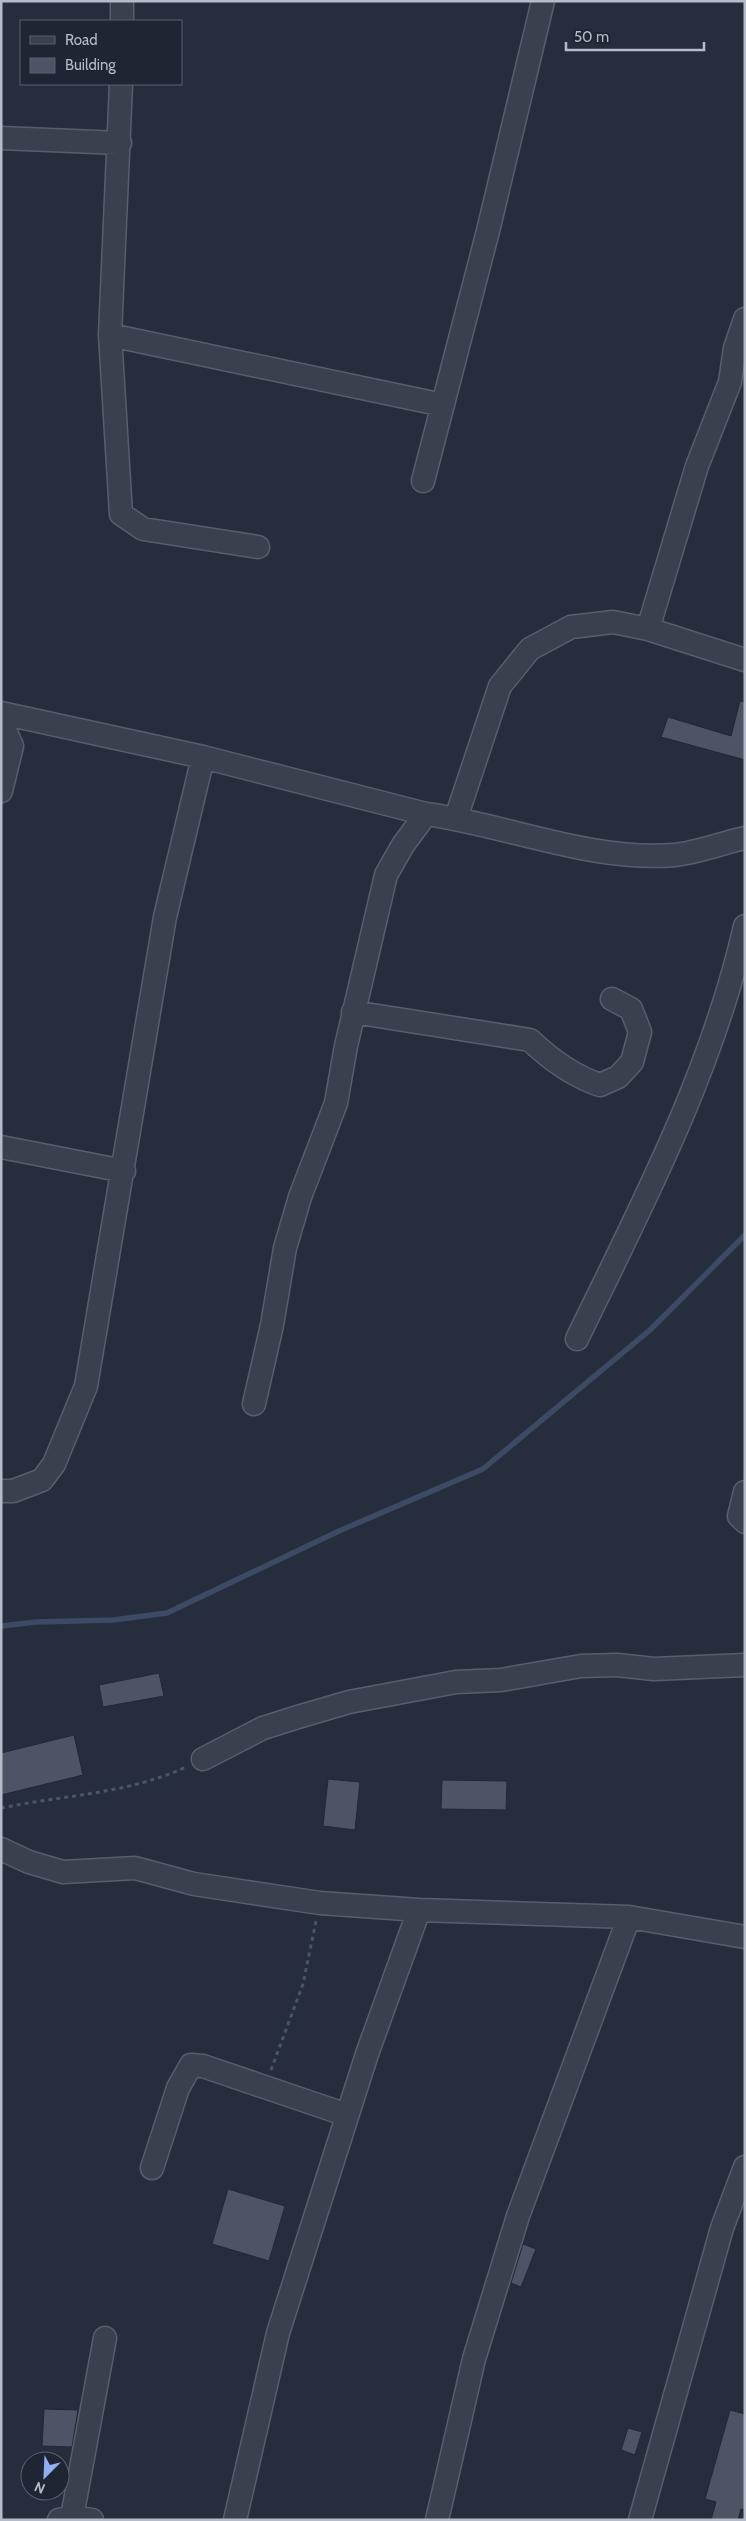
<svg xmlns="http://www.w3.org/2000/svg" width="746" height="2521" viewBox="0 0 746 2521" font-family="Cabin,sans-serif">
<rect width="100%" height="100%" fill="#262e3d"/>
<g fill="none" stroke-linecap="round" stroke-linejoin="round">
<path stroke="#3d4a64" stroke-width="5.5" d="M1 1626 36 1622 113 1620 167 1613 339 1531 483 1469 650 1330 745 1235"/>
</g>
<path fill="#4d5465" stroke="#212734" d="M740 701 745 702V760L661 737 668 717 731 736Z
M159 1673 164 1696 103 1707 99 1685Z
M74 1735 83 1775 1 1795V1753Z
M328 1779 360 1782 355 1830 323 1826Z
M442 1780 507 1781 506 1810 441 1809Z
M228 2189 285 2206 269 2261 212 2244Z
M523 2244 536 2249 521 2287 511 2283Z
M44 2409 78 2410 72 2447 42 2446Z
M730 2410 745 2414V2510L741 2509 738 2520H711L716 2502 705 2499Z
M628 2428 642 2432 635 2455 621 2450Z"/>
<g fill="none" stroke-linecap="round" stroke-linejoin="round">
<defs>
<path id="minor" d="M122 21V1
M121 84 110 335 121 514 143 529 258 547
M1 138 120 143
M110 335 443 405
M423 481 488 231 543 1
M648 629 697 466 730 382 735 348 745 319
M1 713 203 757 426 814C507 825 592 862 674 855 697 853 722 843 745 838
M1 721 12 746 1 791
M456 818 500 686 530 649 571 627 613 622 648 629 745 660
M353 1012 530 1040C551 1060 573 1076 600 1085L618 1077 632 1062 640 1032 631 1009 612 999
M1 1147 124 1171
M577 1339C642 1205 712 1072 745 926
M254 1404 272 1325 285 1248 300 1197 336 1103 346 1046 386 875 403 845 426 814
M1 1491H13L42 1480 54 1464 86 1386 165 917 203 757
M745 1492 739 1516 745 1522
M203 1759 263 1728 298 1717 349 1702 456 1682 501 1680 581 1666 617 1665 654 1669 745 1665
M1 1849 29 1862 63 1872 135 1868 194 1884 320 1903 419 1910 629 1917 745 1937
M152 2168 178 2088 191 2065 203 2066 347 2115
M72 2517 105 2338
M59 2520 72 2517 92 2520
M235 2520 278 2333 367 2054 419 1910
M437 2520 474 2359 518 2216 629 1917
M640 2520 722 2228 745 2167"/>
</defs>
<use href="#minor" stroke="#585e6b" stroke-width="25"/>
<path stroke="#48585d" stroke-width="3" stroke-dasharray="4 4" stroke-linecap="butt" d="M1 1808C64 1795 128 1794 186 1767
M271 2070 303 1984 316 1921"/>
<use href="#minor" stroke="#3a404d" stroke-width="22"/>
</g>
<rect width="746" height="2521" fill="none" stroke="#b6bbc8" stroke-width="5"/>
<rect x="20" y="20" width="162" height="65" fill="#1f2532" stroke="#5b616e"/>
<rect x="30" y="36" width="25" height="8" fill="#3a404d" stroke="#5b616e"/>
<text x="65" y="45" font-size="15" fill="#b6bbc8">Road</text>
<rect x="30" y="58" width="25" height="15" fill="#4d5465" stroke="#5b616e"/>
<text x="65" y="70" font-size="15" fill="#b6bbc8">Building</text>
<g transform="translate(45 2476) rotate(204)"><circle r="24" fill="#1f2532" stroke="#5b616e"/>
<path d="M0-4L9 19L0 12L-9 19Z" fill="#93aef0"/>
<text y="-8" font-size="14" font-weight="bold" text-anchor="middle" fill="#b6bbc8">N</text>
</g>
<path d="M566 42v8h138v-8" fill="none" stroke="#b6bbc8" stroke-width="2.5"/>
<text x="574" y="42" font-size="15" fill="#b6bbc8" stroke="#1f2532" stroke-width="4" paint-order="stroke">50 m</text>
</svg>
